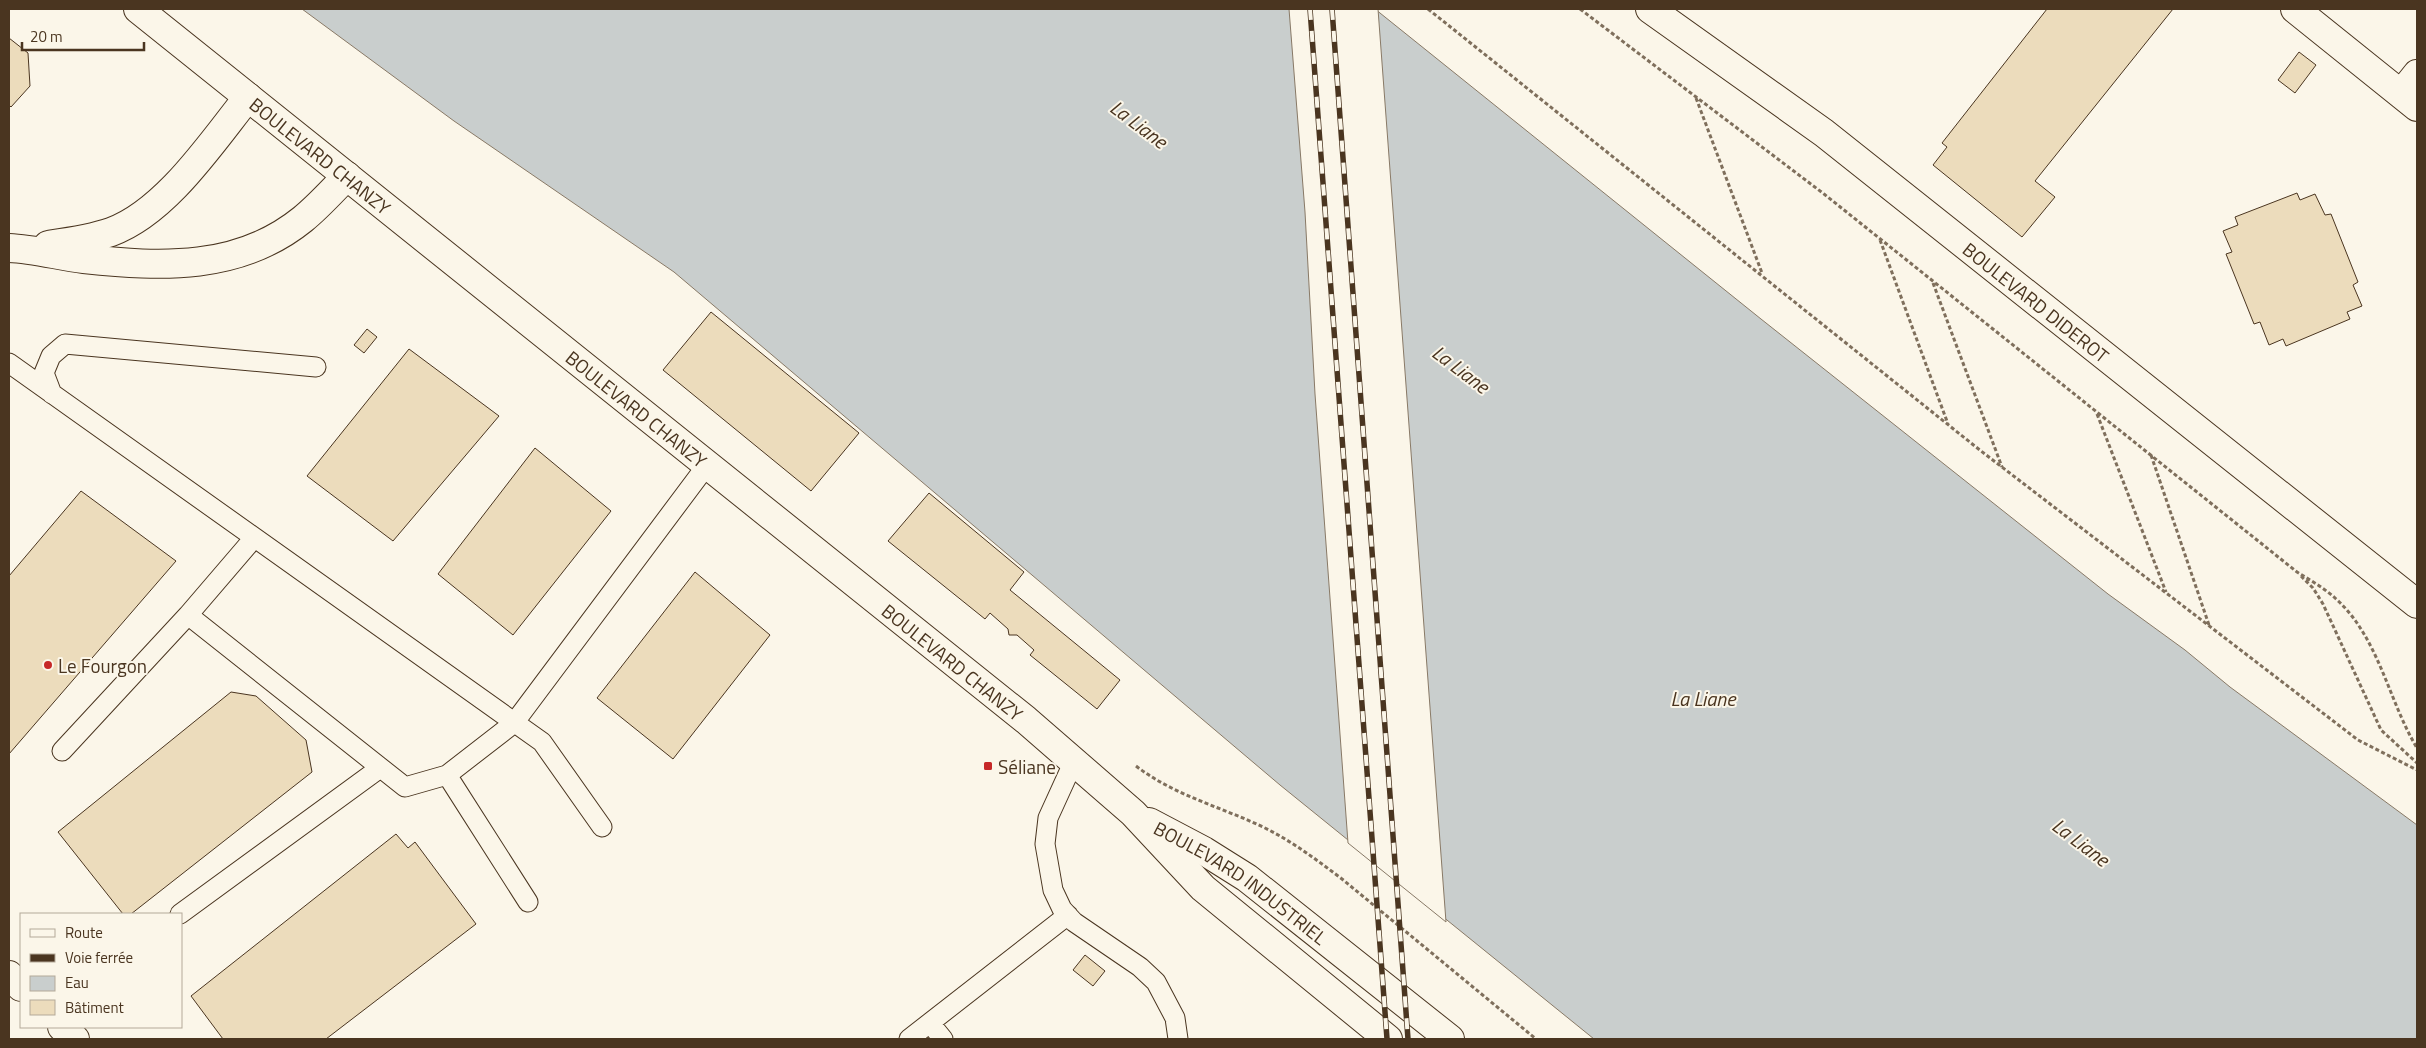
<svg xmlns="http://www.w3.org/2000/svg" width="2426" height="1048" viewBox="0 0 2426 1048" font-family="'Titillium Web',sans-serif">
<rect width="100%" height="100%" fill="#fbf6e9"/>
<path fill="#c9cecd" stroke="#887966" d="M302 9H1375L1761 319 2108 594 2185 650 2230 687 2417 825V1039H1594L1280 785 674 272 454 121Z"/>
<path fill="#fbf6e9" stroke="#887966" d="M1289 9H1378L1446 922 1348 843 1315 394 1305 212Z"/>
<path fill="#ecdcbc" stroke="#4a3520" d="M2047 9H2173L2035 181 2055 197 2022 237 1933 165 1947 147 1942 143Z
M9 38 28 53 30 86 11 107 9 105Z
M2299 52 2316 65 2295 93 2278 80Z
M2297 193 2300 200 2315 194 2325 215 2331 214 2358 282 2353 285 2362 306 2347 312 2350 319 2286 346 2283 339 2269 345 2260 322 2254 324 2226 254 2232 252 2223 231 2238 225 2235 217Z
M711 312 859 433 811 491 663 370Z
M367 329 377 337 364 353 354 345Z
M409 349 499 416 393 541 307 476Z
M535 448 611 511 513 635 438 574Z
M81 491 176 561 9 754V576Z
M929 493 1024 572 1010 590 1120 680 1097 709 1030 655 1034 650 1017 635H1009L1008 629 990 613 985 619 888 541Z
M695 572 770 635 673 759 597 698Z
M231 692 256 696 306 740 312 772 131 914H123L58 832Z
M396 834 408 848 415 842 476 924 326 1039H223L191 996Z
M1085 955 1105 971 1093 986 1073 970Z"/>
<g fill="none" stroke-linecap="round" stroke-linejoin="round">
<defs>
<path id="service" d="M9 363 542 742 602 827
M52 394 44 373 51 356 65 344 316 367
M188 615 254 538
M62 751 188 615 405 787 447 775 514 723 707 465
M1074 761 1048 818 1045 844 1053 890 1062 909 1074 922 1140 967 1156 982 1175 1018 1178 1039
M447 775 528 902
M180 914 380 768
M930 1023 943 1039
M909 1039 1068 915"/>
<path id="minor" d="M2295 9 2417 107
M2401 94 2417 74"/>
<g id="tertiary">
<path id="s1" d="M138 9 1026 720 1133 813 1203 888 1388 1039"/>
<path id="s2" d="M1650 9 1824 133 2417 604"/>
<path d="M48 245C69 242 91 239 111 232 166 212 212 142 248 97"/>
<path d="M9 248C34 249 59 256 84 259 162 267 239 271 303 219 319 206 333 190 347 176"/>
<path id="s3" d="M1149 822 1204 851 1247 878 1450 1039"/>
</g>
<path id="trunk" d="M9 975 21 987
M62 1027 75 1039"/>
</defs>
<use href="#service" stroke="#4a3520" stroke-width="21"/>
<use href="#minor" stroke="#4a3520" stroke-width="30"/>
<use href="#tertiary" stroke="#4a3520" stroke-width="30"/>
<use href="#trunk" stroke="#4a3520" stroke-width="30"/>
<path stroke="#7f6f5c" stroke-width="3" stroke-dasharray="4 2.5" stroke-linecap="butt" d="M1428 9 1981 451 2358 740 2417 770
M1580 9 1824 194 2297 572C2310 580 2324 588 2335 598 2379 637 2388 700 2417 748
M1696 98 1762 273
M1880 240 1948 424
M1933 283 2002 467
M2097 414 2166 592
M2151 455 2209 625
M2301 576 2313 588 2323 604 2381 730 2417 763
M1136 766C1175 796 1222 807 1265 828 1293 842 1317 860 1342 879L1536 1039"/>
<use href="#service" stroke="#fbf6e9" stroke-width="19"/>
<use href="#minor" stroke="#fbf6e9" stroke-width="28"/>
<use href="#tertiary" stroke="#fbf6e9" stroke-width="28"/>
<use href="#trunk" stroke="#fbf6e9" stroke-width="28"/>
<defs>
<path id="rail" d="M1310 9 1387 1039
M1332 9 1408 1039"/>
</defs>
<use href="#rail" stroke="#4a3520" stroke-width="5.5"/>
<use href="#rail" stroke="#fbf6e9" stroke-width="4" stroke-dasharray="11" stroke-linecap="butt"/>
</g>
<g fill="#c62828" stroke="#fbf6e9" stroke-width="2">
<circle cx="48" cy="665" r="5"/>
<rect x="983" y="761" width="10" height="10" rx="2.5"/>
</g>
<g text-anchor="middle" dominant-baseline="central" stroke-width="4" stroke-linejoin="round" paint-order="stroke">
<g font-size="19" fill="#4a3520" stroke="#fbf6e9">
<text stroke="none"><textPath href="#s1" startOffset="234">BOULEVARD CHANZY</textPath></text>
<text stroke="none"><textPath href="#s2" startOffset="485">BOULEVARD DIDEROT</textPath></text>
<text stroke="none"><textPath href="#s1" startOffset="639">BOULEVARD CHANZY</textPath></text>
<text stroke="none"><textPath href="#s1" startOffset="1044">BOULEVARD CHANZY</textPath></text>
<text stroke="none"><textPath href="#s3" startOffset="110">BOULEVARD INDUSTRIEL</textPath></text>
</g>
<g font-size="19" fill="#4a3520" stroke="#fbf6e9" text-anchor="start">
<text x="58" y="665">Le Fourgon</text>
<text x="998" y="766">Séliane</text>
</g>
<g font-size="20" font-style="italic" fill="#4a3520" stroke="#fbf6e9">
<text transform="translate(1139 124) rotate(37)">La Liane</text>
<text transform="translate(1461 369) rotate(37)">La Liane</text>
<text x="1703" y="698">La Liane</text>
<text transform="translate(2081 842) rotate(37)">La Liane</text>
</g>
</g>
<rect width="2426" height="1048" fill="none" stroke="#4a3520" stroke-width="20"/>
<rect x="20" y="913" width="162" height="115" fill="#fbf6e9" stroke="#b4a999"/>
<rect x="30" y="929" width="25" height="8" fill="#fbf6e9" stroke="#b4a999"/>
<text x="65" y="938" font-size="15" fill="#4a3520">Route</text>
<rect x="30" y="954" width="25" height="8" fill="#4a3520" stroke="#b4a999"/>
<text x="65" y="963" font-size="15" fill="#4a3520">Voie ferrée</text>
<rect x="30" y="976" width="25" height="15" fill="#c9cecd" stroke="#b4a999"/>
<text x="65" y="988" font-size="15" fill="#4a3520">Eau</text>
<rect x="30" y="1000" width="25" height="15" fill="#ecdcbc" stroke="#b4a999"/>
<text x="65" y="1013" font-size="15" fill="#4a3520">Bâtiment</text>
<path d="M22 42v8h122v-8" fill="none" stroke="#4a3520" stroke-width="2.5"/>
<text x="30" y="42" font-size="15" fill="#4a3520" stroke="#fbf6e9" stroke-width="4" paint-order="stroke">20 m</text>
</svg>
